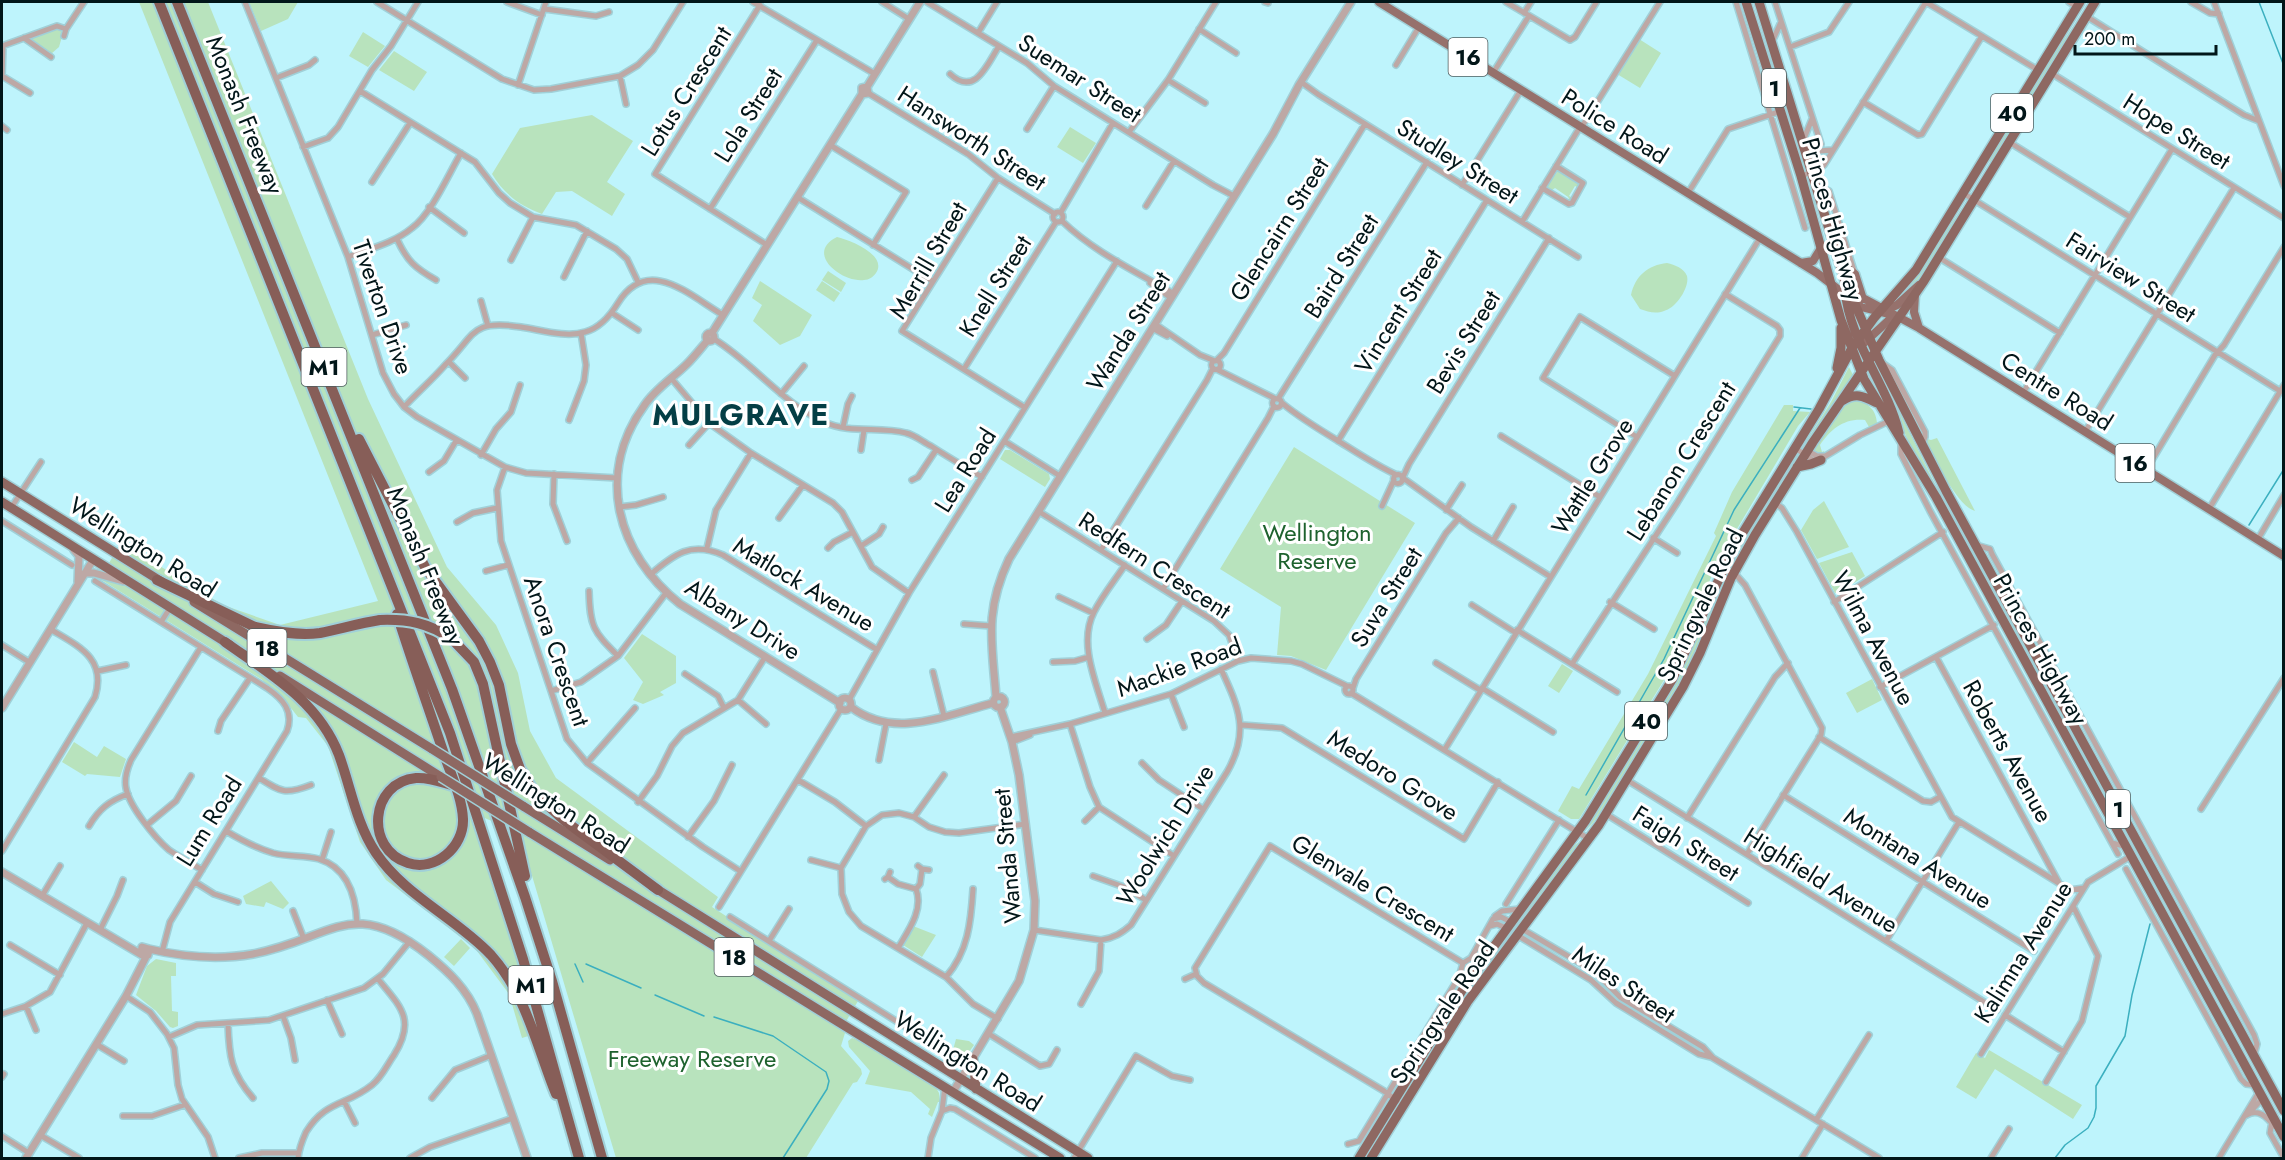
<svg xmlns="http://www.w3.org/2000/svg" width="2285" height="1160" viewBox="0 0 2285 1160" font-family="Jost,sans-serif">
<rect width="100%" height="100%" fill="#bef4fc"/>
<path fill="#b8e3bd" d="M139 2H208L368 399 447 567 496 625 518 673 530 731 556 778 718 897 712 907 858 1001 841 1030 845 1033 841 1046 861 1069 862 1074 857 1082 853 1083 806 1158H616L519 832 477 815 544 1031 522 1038 509 994 474 947 386 880 360 842 328 746 306 718 298 717 283 698 261 679 100 579 121 542 223 605 280 625 378 601Z
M249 2H298L288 19 261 31Z
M2079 18 2023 114 1990 162 1988 160 2038 77Z
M58 29 61 30 63 33 59 47 51 54 30 39Z
M363 32 385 46 368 67 349 56Z
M1639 39 1661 53 1640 88 1617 74Z
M394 51 427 72 414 91 379 70Z
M592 115 633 141 607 182 625 194 612 216 572 191 556 192 542 214C520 206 504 194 492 174L520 128Z
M1070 127 1096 143 1083 163 1057 147Z
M1558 171 1579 185V188L1575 186 1569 196 1573 198 1571 200H1566L1569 199 1568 197 1555 188 1551 191 1547 186Z
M1966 202 1967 203 1915 284 1894 302 1917 274Z
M837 237C850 240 888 255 876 273 873 277 869 280 864 280 842 283 804 253 837 237Z
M1667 263C1675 265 1684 268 1687 276 1690 288 1675 309 1664 311 1656 314 1648 312 1640 309L1631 295C1635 276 1648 265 1667 263Z
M828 271 846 283 841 292 822 280Z
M760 281 812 315 800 336 780 345 753 321 762 305 752 298Z
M822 281 840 293 834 302 816 290Z
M1849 367 1853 375 1809 441 1804 445 1831 402Z
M1888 389 1935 484 1934 485 1911 448 1887 391Z
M1853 398C1866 402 1876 408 1877 423L1869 427 1865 420C1844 418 1831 429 1820 445L1822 452 1824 451 1825 453 1821 456 1814 450 1816 447 1842 409Z
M1784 405H1793V411L1810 412 1798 426 1718 561 1682 646 1664 680 1579 819H1571L1558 811 1572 786 1579 789 1648 674 1716 536 1714 533 1732 492Z
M1937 438 1975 511C1957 506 1937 461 1926 445L1927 439 1931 440Z
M1294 447 1415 523 1326 670 1291 656 1277 655 1281 607 1220 569Z
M1005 450H1010L1049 474 1050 479 1045 487 1000 459Z
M1791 468H1792L1731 564 1732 556 1779 481Z
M1824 501 1849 547 1817 559 1801 530 1813 510Z
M1852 552 1865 576 1838 593H1835L1819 563Z
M1727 575 1701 644 1682 684 1622 780 1593 823 1586 830 1680 672 1704 619Z
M642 634 676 656V683L660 692 664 695 643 704 633 700 643 682 624 658Z
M1562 664 1573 671 1559 693 1548 686Z
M1872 679 1882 700 1857 713 1846 693Z
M74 742 97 757 104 746 126 759 120 777 87 774 85 776 62 762Z
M1582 840 1545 892 1521 919 1519 918 1522 914 1575 845Z
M271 881 289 903 283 909 266 902 264 907 246 904 243 896Z
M913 926 936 935 922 957 903 945Z
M461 939 470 948 454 966 444 957Z
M156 959 176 963V976H171L172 1011 178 1012V1026L173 1028 170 1027 156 1011 136 995 147 966Z
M852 1038 863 1042 935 1086 939 1093 940 1102H938L932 1117 928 1114 930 1109 911 1092 865 1084 870 1071 849 1047 848 1041Z
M956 1039 969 1041 974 1045 967 1055 963 1056 953 1050Z
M1989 1050 2082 1105 2073 1119 1995 1069 1976 1099 1956 1087 1976 1053 1985 1058Z"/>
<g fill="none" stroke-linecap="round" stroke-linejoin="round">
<path stroke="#3bafbf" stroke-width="1.5" d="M2259 2 2284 66
M1794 407 1811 409
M2249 525 2284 469
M1586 795 1664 659 1734 510 1800 408
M575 964 583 982
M586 964 641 988
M655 995 704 1016
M714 1017 773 1036 826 1072 829 1081 827 1089 783 1158
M2055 1158 2065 1145 2088 1128 2094 1117 2096 1108V1086L2125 1036 2132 995 2150 924"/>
<defs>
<path id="minor" d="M245 2 348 257 383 373 394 394 404 407 417 417 505 467 526 473 617 478
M377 2 502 79 534 90 551 89 620 76 638 65 653 50 683 2
M507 2 542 15
M753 2 875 74
M882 2 909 19
M927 2 1027 63 1054 86 1213 185 1234 196
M1265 2 1268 3
M1506 2 1570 40 1575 37 1596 3
M1736 2 1805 228
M1775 2 1821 144
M1926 2 2038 70
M2069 2 2077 7
M2191 2 2210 13 2219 14
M2214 2 2284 186
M760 5 655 174 767 245
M545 9 596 16 609 12
M1524 13 1531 2
M2086 16 2244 115 2259 121
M66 29 84 2
M1199 29 1236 53
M978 33 997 2
M24 38 51 57
M1772 42 1781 22
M2 46 57 26 66 29 64 36
M1790 47 1829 32 1849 2
M1396 65 1419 27
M1493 73 1529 16
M2051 73 2284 218
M950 74C975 97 987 65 999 46
M2 76 30 93
M620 76 626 104
M2 77 3 46
M276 78 309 65 315 60
M1168 80 1205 103
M1301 82 1319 95 1578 257
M518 85 546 2
M360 91 475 162 499 193 510 203 533 217 576 225 616 249 627 259 638 282
M868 93 968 154 998 178 1055 214
M1863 102 1918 135 1922 134 1982 36
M2 126 7 130
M1581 128 1660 2
M1027 129 1054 86
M1129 132 1168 80 1216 2
M1803 141 1812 119
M1803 142 1819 151 1832 150
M2009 142 2130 217
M830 145 906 192 873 245
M303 147 328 138 338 127 372 70 391 46 418 2
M1801 176 1818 170 1824 165 1926 2
M998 178 902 331 1024 407
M372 182 410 123
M1462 185 1521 90
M1817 186 1829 191 1855 274
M1542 188 1569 204 1572 203 1583 183 1556 166
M1688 193 1728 129 1781 111
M1963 193 2280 391
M797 197 932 281
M1146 206 1174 161
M429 207 464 233
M710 209 817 40
M1061 212 1113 123
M1053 217a5 5 0 1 1 10 0a5 5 0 1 1-10 0Z
M1062 221C1094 252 1135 271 1174 294
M1522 222 1580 127
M397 239C407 261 415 268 436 280
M348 257C369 249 394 243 412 228 432 213 448 175 461 153
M1938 257 2060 333
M511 260 533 217
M564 277 587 231
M1150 283 1171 298
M481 301 488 326
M612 313 638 330
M1155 324 1200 355 1215 361
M1152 328 1167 336
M372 335 406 325
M714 339C753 363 782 403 824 422 850 434 880 426 906 433 915 435 923 442 931 446 948 457 965 467 982 477
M2224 345 2284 247
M1217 360 1224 353 1365 124
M1211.5 365a4.5 4.5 0 1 1 9 0a4.5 4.5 0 1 1-9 0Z
M449 362 465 378
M1881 362 1892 370 1925 432V437L1922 444
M964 369 1056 222
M1218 370 1276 399
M671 378 709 423 751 453 833 503 842 512 872 567 909 593
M2023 393 2172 149
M781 394 804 366
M1272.5 403a4.5 4.5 0 1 1 9 0a4.5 4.5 0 1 1-9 0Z
M1278 399 1427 162
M1282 403C1300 418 1320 430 1340 442 1359 454 1377 466 1397 475
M404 407C418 392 433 379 446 364 476 334 471 319 521 327 541 330 566 338 585 332 600 328 610 316 618 303 648 255 689 295 723 315
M569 420 584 381 586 365 581 333
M843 427 848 404 852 396
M2085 432 2234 188
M1501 436 1600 497
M1637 437 1543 378 1580 317 1675 376
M1004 441 1060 476
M1338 441 1487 200
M1901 442V454L1930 511 2112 843 2124 846
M689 445 709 423
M1795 448 1813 460H1819L1860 435 1889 421
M861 450 864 430
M1806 450 1817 456H1824
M481 455 496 429 511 412 520 385
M505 467 497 490 501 541 567 739 587 763 703 847 740 871
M2146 470 2215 355 2224 345
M429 472 444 461 456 441
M554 474 553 504 567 541
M1393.5 479a4.5 4.5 0 1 1 9 0a4.5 4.5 0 1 1-9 0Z
M1403 477 1409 464 1549 238
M1403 478 1471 527 1551 577
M912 480 918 477 936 450
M1775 503 1782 508 1797 532 1952 817 2070 890 2084 888
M1382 506 1394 480
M619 507 636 505 663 497
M11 508 41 462
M2209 509 2284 385
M1446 510 1462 485
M1038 511 1214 621 1229 635 1238 661
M779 518 803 485
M2 521 72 565
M457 522 473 513 497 508
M1653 538 1677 553
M2258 539 2284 495
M1493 541 1513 507
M1976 545 1990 549 1992 554 2254 1035 2257 1044 2254 1055
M861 546 879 534 883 527
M707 548 716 510 751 453
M828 548 834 542 853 532
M1101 550 1207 380 1213 368
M1722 568 1737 576 1745 585 1822 728 1821 735 1747 854
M486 571 508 565
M650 575C674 554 691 541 723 555L876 649
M95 581 267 688C283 699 294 711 287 731L170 922 162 952
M1163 589 1268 418 1274 406
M589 591C590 627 593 631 618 656
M1059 597 1093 613
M1610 602 1654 629
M1834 602 1943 532
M1472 605 1516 633
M161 622 170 608
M964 624 991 626
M1517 630 1617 692
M1147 639 1166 625 1182 601
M2 645 29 662
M201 647 131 760C127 769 124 778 126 788 129 806 155 838 169 850 179 857 191 863 202 870
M1936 657 2059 883
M1053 662 1075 661 1089 657
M1436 663 1480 690
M1572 664 1677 503 1780 336V330L1777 326 1725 294
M98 671 126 665
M933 672 944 716
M685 674 718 696 724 708
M1345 690a4 4 0 1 1 8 0a4 4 0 1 1-8 0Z
M1880 687 1994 625
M1353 688 1356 679 1446 533 1459 518
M1482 688 1553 732
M551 691 581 682 618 656 666 593
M1351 693 1589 839
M1171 694 1184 727
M738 700 766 724
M849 700 909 593 1117 261
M1105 713C1096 682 1078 643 1094 612 1102 596 1115 580 1125 565
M1070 724 1090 787 1099 807 1174 856
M1242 725 1282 728 1464 839 1498 782
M218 731 221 721 250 678
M1010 737 1070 724 1171 694 1238 661 1251 658 1291 661 1302 664 1347 686
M1819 737 1923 801 1931 802 1940 797
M1012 742 1030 735
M1445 749 1760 238
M879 760 886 724
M587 763 635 708
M1142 763 1159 780 1203 809
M259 778C281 792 285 795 311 785
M798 780 835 802 866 826
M1627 780 1997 1010
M1783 795 2034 951
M638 802 657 776 672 746 683 733 738 700 765 657
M2201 809 2284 678
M1606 814 1748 903
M914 817 944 775
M1687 818 1775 677 1788 663
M1085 821 1099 807
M147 825 176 801 191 776
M89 826C99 809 109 801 128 794
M226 831C241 840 256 848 273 853 288 857 304 855 319 859 348 868 356 897 357 924
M688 837 714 801 732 765
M2112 843 2118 854
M2 851 95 697C107 658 78 646 50 629
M322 860 331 832
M811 860 841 868
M918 866 922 869 929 870
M2126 869 2241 1079 2246 1084 2255 1085
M1093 876 1124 887 1146 900
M888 877 898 884 916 889
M885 879 888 877 890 872
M195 882 214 894 238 902
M42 896 60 866
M1506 904 1559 820
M719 907 841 709
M293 911 304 939
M1495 916 1502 911 1520 909
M730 917 944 1051 950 1057
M1490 926 1497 924 1506 928
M1522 929 1595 972 1620 997 1703 1047 1713 1058 1879 1158
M100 930 117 896 123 880
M1034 930 1101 940C1114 938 1122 933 1131 925L1227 772C1250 732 1239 708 1221 669
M1517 935 1591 980 1616 1003 1699 1054 1711 1057
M769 941 789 909
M1886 941 1959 822
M10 945 60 975
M898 948C908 931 924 910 916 889L920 884 922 869
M946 977C968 952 971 922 973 889
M1185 979 1196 974
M126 996 150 1012 167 1034 174 1048 178 1085 182 1099 208 1137 215 1158
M327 1000 342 1034
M1081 1004 1099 971 1101 940
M26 1006 36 1030
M2 1014 26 1006 50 992 87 923
M2005 1015 2064 1052
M283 1016 291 1038 295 1060
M998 1019 973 1004 946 977 861 926 849 912 842 894 841 868 866 826 882 815 899 813 914 817 929 827 945 832 959 833 1026 824
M228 1024C229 1056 231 1073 253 1098
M989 1034 1040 1066 1049 1064 1057 1050
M169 1037 197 1025 269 1020 364 988 383 974 410 941
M96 1044 124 1061
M1981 1054 2088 882 2131 856
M2 1077 4 1074
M2046 1082 2082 1021 2098 956 2073 906
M432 1098 455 1070 492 1055
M344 1101 355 1123
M1397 1101 1384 1091 1204 983 1197 976 1195 968 1270 846 1463 963
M942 1111 950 1108 955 1109 1035 1158
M2250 1112 2263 1098
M2247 1115C2258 1108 2267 1117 2274 1126
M123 1116H152L184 1105
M1816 1120 1869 1035
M2272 1121 2270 1133 2284 1158
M40 1135 79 1158
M2 1136 29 1153
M1348 1144 1359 1141 1459 977 1463 963 1471 958 1493 919 1501 917 1511 922
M239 1158 262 1153H298
M298 1158C299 1149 302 1141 306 1132 326 1100 346 1106 372 1085 382 1077 387 1065 394 1055 416 1020 401 1007 378 979
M410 1158 430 1147 513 1118
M928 1158 931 1138 942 1111 945 1086
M1074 1158 1136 1056 1172 1076 1190 1080
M1802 1158 1823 1124
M1991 1158 2009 1129
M2219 1158 2259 1092"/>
<path id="tertiary" d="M867 87 920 2
M706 337a4 4 0 1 1 8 0a4 4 0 1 1-8 0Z
M712 333 862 94V88L867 87 868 93 862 94
M708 340C701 348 694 357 687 364 673 378 655 389 644 406 595 474 617 554 680 604L840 703
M74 550 79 556 78 582
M85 573H94L123 581
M993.5 702a5.5 5.5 0 1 1 11 0a5.5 5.5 0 1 1-11 0Z
M996 697C992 642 984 612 1009 559L1273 134 1299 85 1351 2
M839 704a6 6 0 1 1 12 0a6 6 0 1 1-12 0Z
M851 707C894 740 946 715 993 703
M2 708 93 560
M2 872 142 955H148L149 949 142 947 141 954
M149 949C183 957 219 960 253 954 332 939 351 894 428 955 449 972 467 989 477 1014L527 1158
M953 1092 1019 981 1034 930 1035 901 1019 775 1012 742 1000 707
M26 1158 126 996 147 955"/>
<path id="primary" d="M1379 2 1817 273 1861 307 1900 317
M1839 261 1855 274 1863 299
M1801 263 1813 261 1821 248
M1846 289 1919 328 2284 556
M1915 295 1914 312 1919 328
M1884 311 1897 305 1919 285
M1864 343 1889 320 1896 317"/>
<path id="trunk" d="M1746 2 1801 176 1841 320 1864 379 1936 497 2284 1137
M1759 2 1845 281 1879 360 1946 491 2284 1111
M1845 289C1849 342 1887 383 1899 433
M1837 368 1841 348V328
M1842 401C1856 392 1863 396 1877 403
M1797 467 1811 464 1821 460
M2 482 162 582
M2 502 230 645
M194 602 432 749
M280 676 441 777
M523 806 610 860
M529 832 1060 1158
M652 886 1088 1158
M973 1059 976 1089
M1359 1158 1463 989 1586 820 1672 680 1734 547 1819 409 1852 348 1874 318 1916 270 2080 2
M1371 1158 1468 1001 1599 825 1683 687 1700 653 1731 578 1755 535 1813 442 1924 281 2095 2"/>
<path id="motorway" d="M159 2 450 733 523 959 579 1158
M177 2 452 689 525 897 552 981 602 1158
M359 439 425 567 479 641 490 662 499 685 511 744 520 769 534 793 565 821 658 890
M157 580 255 627C277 632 299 636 320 633 340 629 360 623 380 620
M397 614C412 662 429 709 445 757 452 777 462 798 463 819 464 847 435 872 408 863 364 849 370 782 416 778 429 777 441 782 452 785
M452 639 474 662 483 684 525 876
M225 642C270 674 318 701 339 755 351 788 356 823 376 853 405 896 456 918 491 955 526 994 537 1047 556 1094"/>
</defs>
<use href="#minor" stroke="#a0d0d8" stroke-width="8"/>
<use href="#tertiary" stroke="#a0d0d8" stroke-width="10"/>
<use href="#primary" stroke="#a0d0d8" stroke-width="11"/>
<use href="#trunk" stroke="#a0d0d8" stroke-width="12"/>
<use href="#motorway" stroke="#a0d0d8" stroke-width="14"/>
<use href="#minor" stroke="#bda8a5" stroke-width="5"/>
<use href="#tertiary" stroke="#bda8a5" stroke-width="7"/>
<use href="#primary" stroke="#96716c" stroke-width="8"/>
<use href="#trunk" stroke="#8e6862" stroke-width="9"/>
<use href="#motorway" stroke="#875e58" stroke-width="10"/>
<defs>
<path id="trunk-bridge" d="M432 749 523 806
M441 777 529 832"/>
<path id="motorway-bridge" d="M380 620C408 619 429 623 452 639"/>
</defs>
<use href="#trunk-bridge" stroke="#a0d0d8" stroke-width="12" stroke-linecap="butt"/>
<use href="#motorway-bridge" stroke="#a0d0d8" stroke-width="14" stroke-linecap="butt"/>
<use href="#trunk-bridge" stroke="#8e6862" stroke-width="9"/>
<use href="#motorway-bridge" stroke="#875e58" stroke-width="10"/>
</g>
<g text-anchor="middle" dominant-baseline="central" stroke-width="6" stroke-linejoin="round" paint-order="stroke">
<g fill="#fff" stroke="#4e5c5e" stroke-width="1.5">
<rect x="1448.5" y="38" width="39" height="38" rx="4.5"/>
<rect x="1762" y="69" width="24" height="38" rx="4.5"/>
<rect x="1991" y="94" width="42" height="38" rx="4.5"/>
<rect x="301.5" y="348" width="45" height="38" rx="4.5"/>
<rect x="2115.5" y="444" width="39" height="38" rx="4.5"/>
<rect x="247.5" y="629" width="39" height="38" rx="4.5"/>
<rect x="1625" y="702" width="42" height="38" rx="4.5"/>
<rect x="2106" y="790" width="24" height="38" rx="4.5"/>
<rect x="714.5" y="938" width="39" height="38" rx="4.5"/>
<rect x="508.5" y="966" width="45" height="38" rx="4.5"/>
</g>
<g font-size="22" font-weight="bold" fill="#021619">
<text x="1468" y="57">16</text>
<text x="1774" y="88">1</text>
<text x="2012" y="113">40</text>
<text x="324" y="367">M1</text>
<text x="2135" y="463">16</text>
<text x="267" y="648">18</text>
<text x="1646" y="721">40</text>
<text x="2118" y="809">1</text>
<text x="734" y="957">18</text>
<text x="531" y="985">M1</text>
</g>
<g font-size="24" fill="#021619" stroke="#fff">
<text transform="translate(1080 78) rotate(33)">Suemar Street</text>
<text transform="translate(686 91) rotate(-58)">Lotus Crescent</text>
<text transform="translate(245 115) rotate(68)">Monash Freeway</text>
<text transform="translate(748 115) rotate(-58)">Lola Street</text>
<text transform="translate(1615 126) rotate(32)">Police Road</text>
<text transform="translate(2177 131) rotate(32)">Hope Street</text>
<text transform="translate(972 138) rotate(33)">Hansworth Street</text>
<text transform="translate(1458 161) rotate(32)">Studley Street</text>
<text transform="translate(1833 219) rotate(74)">Princes Highway</text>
<text transform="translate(1279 229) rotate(-58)">Glencairn Street</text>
<text transform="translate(928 260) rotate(-60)">Merrill Street</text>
<text transform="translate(1341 266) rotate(-58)">Baird Street</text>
<text transform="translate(2131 277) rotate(32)">Fairview Street</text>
<text transform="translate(995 286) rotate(-58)">Knell Street</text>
<text transform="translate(383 307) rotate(71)">Tiverton Drive</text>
<text transform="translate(1398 311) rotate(-58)">Vincent Street</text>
<text transform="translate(1128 331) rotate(-58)">Wanda Street</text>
<text transform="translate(1463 342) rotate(-58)">Bevis Street</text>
<text transform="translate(2057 391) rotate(32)">Centre Road</text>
<text transform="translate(1681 461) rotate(-58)">Lebanon Crescent</text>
<text transform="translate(965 470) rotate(-58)">Lea Road</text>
<text transform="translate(1592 476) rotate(-58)">Wattle Grove</text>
<text transform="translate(143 547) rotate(32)">Wellington Road</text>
<text transform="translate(1155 565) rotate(33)">Redfern Crescent</text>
<text transform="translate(426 566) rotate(68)">Monash Freeway</text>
<text transform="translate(804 584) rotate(31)">Matlock Avenue</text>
<text transform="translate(1386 597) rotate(-58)">Suva Street</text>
<text transform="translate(1700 605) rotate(-64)">Springvale Road</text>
<text transform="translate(743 619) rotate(32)">Albany Drive</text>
<text transform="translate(1874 638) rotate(62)">Wilma Avenue</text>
<text transform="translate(2041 649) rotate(61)">Princes Highway</text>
<text transform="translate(557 651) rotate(71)">Anora Crescent</text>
<text transform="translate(1179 667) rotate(-20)">Mackie Road</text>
<text transform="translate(2008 751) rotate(61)">Roberts Avenue</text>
<text transform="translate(1393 775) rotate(32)">Medoro Grove</text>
<text transform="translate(556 803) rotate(32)">Wellington Road</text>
<text transform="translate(209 821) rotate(-58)">Lum Road</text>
<text transform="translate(1165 835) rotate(-58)">Woolwich Drive</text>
<text transform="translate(1686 843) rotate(32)">Faigh Street</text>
<text transform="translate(1007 856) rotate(-95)">Wanda Street</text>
<text transform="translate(1918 858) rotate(32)">Montana Avenue</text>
<text transform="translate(1821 880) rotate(32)">Highfield Avenue</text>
<text transform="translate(1373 888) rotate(31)">Glenvale Crescent</text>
<text transform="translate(2023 952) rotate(-58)">Kalimna Avenue</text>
<text transform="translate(1624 984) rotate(34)">Miles Street</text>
<text transform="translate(1442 1012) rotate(-56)">Springvale Road</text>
<text transform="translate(968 1061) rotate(32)">Wellington Road</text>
</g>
<g font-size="24" fill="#1e622e" stroke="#fff">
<text x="1317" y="532">Wellington<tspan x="1317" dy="28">Reserve</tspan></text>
<text x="692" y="1058">Freeway Reserve</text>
</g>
<g font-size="30" font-weight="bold" letter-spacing="1.5" fill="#043e45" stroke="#fff">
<text x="741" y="414">MULGRAVE</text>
</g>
</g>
<rect width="2285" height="1160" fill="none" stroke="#021619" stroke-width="6"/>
<path d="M2075 45v9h141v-9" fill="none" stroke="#021619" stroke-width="3"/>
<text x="2084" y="45" font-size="18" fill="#021619" stroke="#ffffff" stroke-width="4.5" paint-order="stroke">200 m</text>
</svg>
